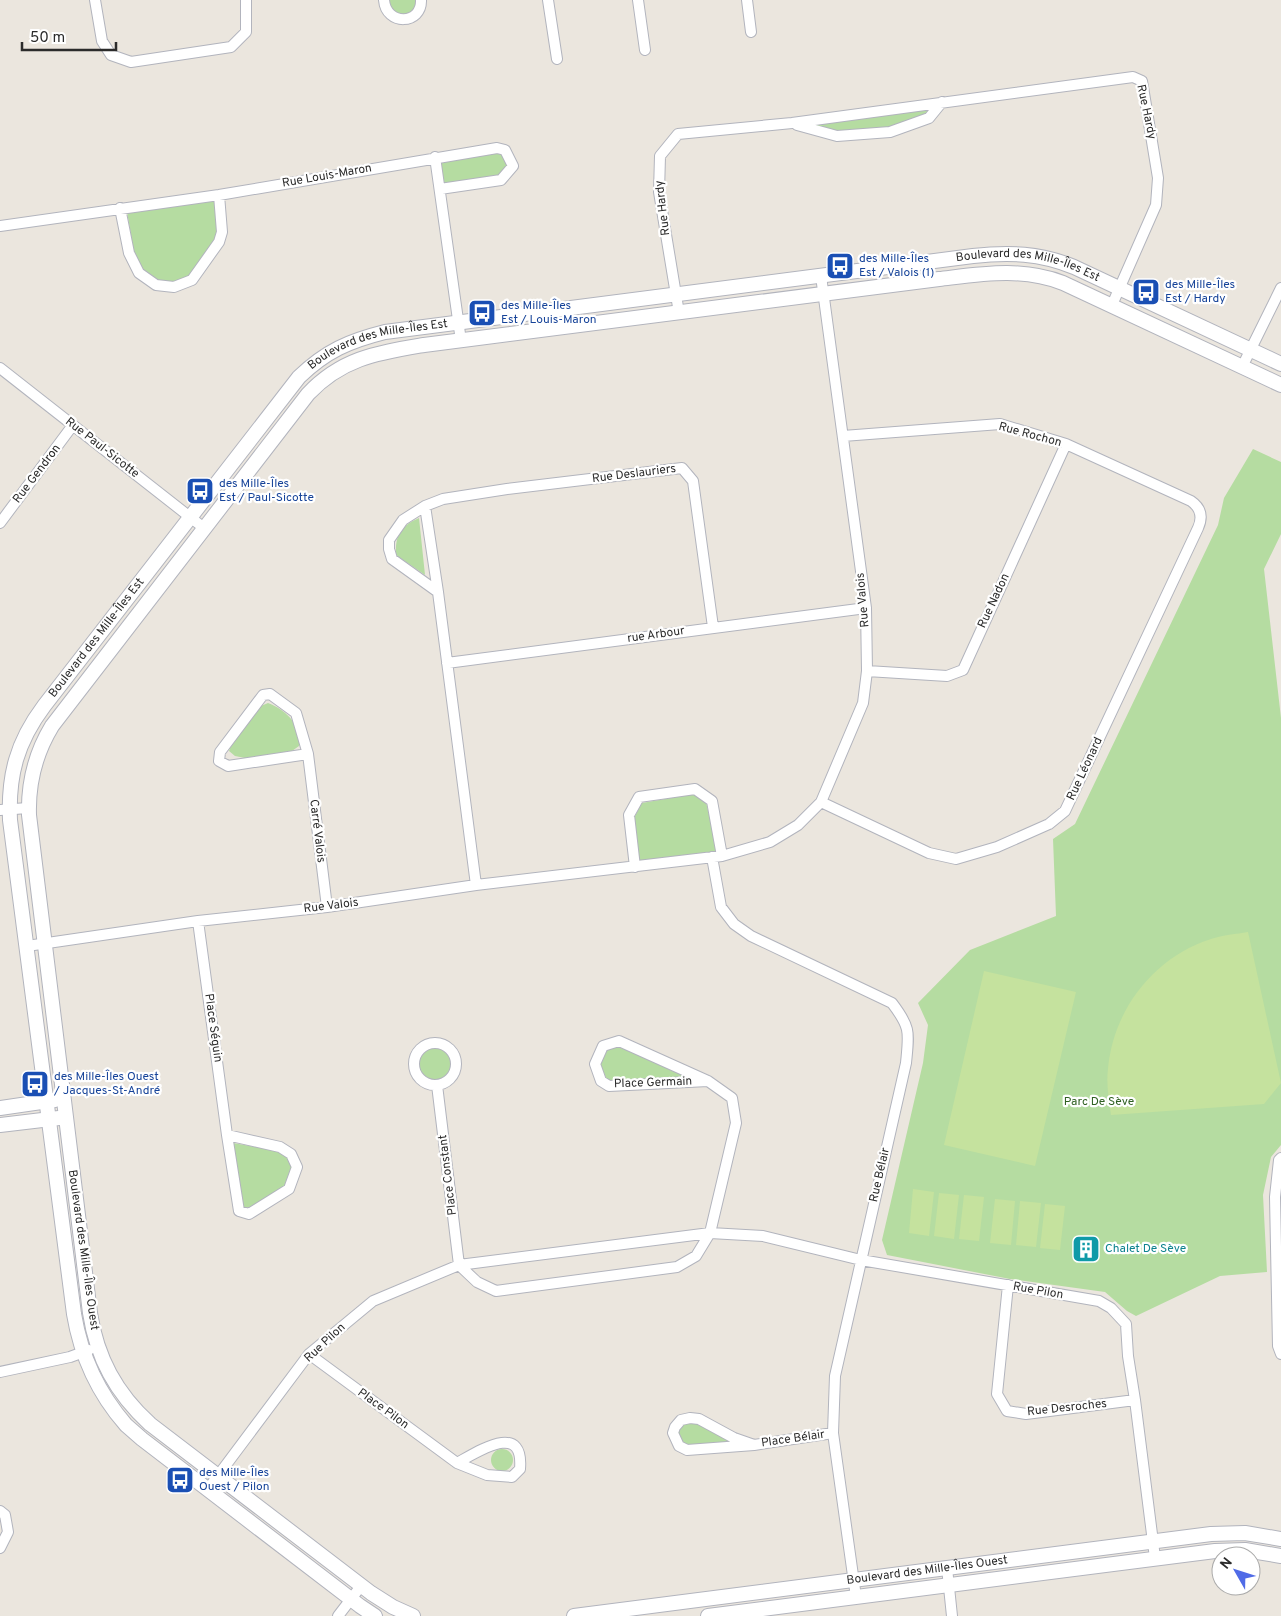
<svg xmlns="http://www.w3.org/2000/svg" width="1281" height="1616" viewBox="0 0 1281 1616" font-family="Overpass,sans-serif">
<rect width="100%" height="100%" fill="#ebe6de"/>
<path fill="#b5dca1" d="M387 0H419L418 5 408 16 393 13Z
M932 107C915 127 866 134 840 133 829 133 816 127 805 125Z
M496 151 503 153 510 166 500 177 442 186 439 161Z
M215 200 218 236 190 276 175 283 158 281 144 272 134 252 127 212Z
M1253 449 1281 462V534L1264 569 1281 718V1145L1271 1157 1263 1195 1267 1272 1220 1276 1136 1316 1127 1311 1105 1292 1010 1279 887 1255 882 1240 923 1063 928 1025 918 1003 970 950 1056 916 1053 839 1075 824 1218 525 1224 498Z
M419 518 425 575 396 555C395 535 401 526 419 518Z
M268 703C286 710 302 725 299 746L292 751 245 758 235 756 229 751 232 743 261 706Z
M693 794 706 802 718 853 640 866 634 818 642 803Z
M417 1064a18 18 0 1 1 36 0a18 18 0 1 1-36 0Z
M619 1047 688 1077 610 1081 606 1078 600 1063 607 1049Z
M233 1143 280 1151 289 1157 294 1166 286 1187 250 1208 243 1207Z
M698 1422 742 1443 687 1445 681 1441 677 1432 683 1423Z
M491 1460a11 11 0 1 1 22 0a11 11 0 1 1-22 0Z"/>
<path fill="#c5e29e" d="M1248 932 1281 1083 1264 1104 1111 1115C1109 1100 1106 1084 1108 1069 1113 1010 1154 957 1211 939 1223 935 1236 934 1248 932Z
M984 971 1076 992 1035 1166 944 1145Z
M913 1189 934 1192 929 1236 909 1233Z
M939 1193 959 1195 954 1239 934 1236Z
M964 1195 984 1197 979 1241 959 1239Z
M995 1199 1015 1201 1011 1245 990 1243Z
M1020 1201 1041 1203 1036 1247 1016 1245Z
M1045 1204 1065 1206 1060 1250 1040 1248Z"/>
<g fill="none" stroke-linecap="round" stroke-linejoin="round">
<defs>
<path id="street" d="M95 0 102 41 111 55 131 62 231 47 246 32V0
M384 0C386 26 422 25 421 0
M548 0 557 59
M638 0 645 50
M747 0 751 32
M797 125 837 136 890 132 929 118 942 102
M435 157 461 341
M120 208 129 253 139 273 156 285 174 287 192 280 219 242 222 232 219 195
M0 226 219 195 497 148 505 150 513 166 501 180 440 189
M679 313 659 192 660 156 678 134 792 123 1133 77 1142 81 1158 178 1156 205 1112 305
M1242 367 1281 288
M0 368 204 528
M425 506 438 592 476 885
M0 523 73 425
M438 592 392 559 389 549V540L403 520 425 506 443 499 507 489 682 468 693 481 713 627
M447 663 866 608
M867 671 947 676 963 670 1066 444
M308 754 228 766 219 761 220 752 263 695 270 694 296 713 308 754 327 907
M821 802 929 853 956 859 997 847 1049 824 1065 811 1198 528C1203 517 1201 508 1191 501L1066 444 1000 424 843 436
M0 810 28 808
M712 857 721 907 734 924 751 936 892 1003C911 1028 909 1032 906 1063L835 1376 833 1433 856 1597
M635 867 629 815 639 797 695 789 712 801 722 856
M198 921 227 1135 239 1211 249 1214 289 1189 297 1167 291 1154 280 1147 227 1135
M27 946 198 921 327 907 476 885 722 856 770 842 798 825 821 802 863 703 867 671 866 608 821 276
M414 1064a21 21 0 1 1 42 0a21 21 0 1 1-42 0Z
M437 1085 459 1265 477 1282 496 1291 677 1267 696 1256 710 1233 736 1123 732 1098 708 1081 619 1041 603 1046 595 1064 601 1081 609 1086 708 1081
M1281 1158 1279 1160 1275 1197 1278 1346 1281 1354
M1008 1285 997 1394 1007 1411 1026 1414 1135 1400
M309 1354 457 1463 487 1475 512 1477 520 1469C524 1421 479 1451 457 1463
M0 1372 70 1357 89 1350
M754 1445 687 1450 679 1446 673 1433 675 1427 681 1420 690 1418 699 1419 734 1438 754 1445 833 1433
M208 1489 309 1354 373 1301 459 1265 710 1233 763 1236 861 1260 1099 1301 1111 1308 1126 1324 1128 1356 1135 1400 1155 1558
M0 1511 5 1515 8 1532 0 1548
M947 1568 952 1616
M338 1616 361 1586"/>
<g id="secondary">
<path d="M0 1108 55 1100"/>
<path d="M0 1125 59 1118"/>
<path id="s1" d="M375 1616 360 1606 142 1439 126 1425C98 1393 81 1356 74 1314L10 820C8 775 17 742 44 706L299 377C326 351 349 341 385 332L973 256C1009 252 1040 253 1074 267L1281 364"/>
<path d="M413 1616 393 1607 371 1593 150 1424C116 1393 97 1358 90 1313L29 815C28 783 35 754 52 726L308 394C342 358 377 353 424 345L939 279C982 274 1022 267 1063 283L1281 385"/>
<path id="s2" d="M574 1616 1211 1534 1245 1533 1281 1539"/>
<path d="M708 1616 1215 1551 1245 1550 1281 1556"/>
</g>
</defs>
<use href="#street" stroke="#b2b4bd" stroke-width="12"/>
<use href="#secondary" stroke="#b2b4bd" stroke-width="16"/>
<use href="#street" stroke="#fff" stroke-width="10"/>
<use href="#secondary" stroke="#fff" stroke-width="14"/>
</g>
<defs>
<symbol id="bus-square" viewBox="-11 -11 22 22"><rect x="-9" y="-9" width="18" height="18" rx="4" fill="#1a4fb4" stroke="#fff"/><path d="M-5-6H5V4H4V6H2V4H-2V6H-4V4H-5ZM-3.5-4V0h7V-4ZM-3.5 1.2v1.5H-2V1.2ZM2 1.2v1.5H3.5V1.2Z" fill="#fff"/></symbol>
<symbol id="building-square" viewBox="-11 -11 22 22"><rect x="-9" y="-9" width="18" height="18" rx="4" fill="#0f9aa8" stroke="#fff"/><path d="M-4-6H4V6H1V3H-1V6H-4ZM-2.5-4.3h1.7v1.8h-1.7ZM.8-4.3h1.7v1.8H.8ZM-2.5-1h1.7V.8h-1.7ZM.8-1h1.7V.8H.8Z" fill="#fff"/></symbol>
</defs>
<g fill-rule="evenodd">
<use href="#bus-square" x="824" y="250" width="32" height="32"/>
<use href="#bus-square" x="1130" y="276" width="32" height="32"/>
<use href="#bus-square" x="466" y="297" width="32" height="32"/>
<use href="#bus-square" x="184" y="475" width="32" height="32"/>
<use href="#bus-square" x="19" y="1068" width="32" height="32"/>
<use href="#building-square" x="1070" y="1233" width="32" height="32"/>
<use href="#bus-square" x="164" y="1464" width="32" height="32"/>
</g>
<g text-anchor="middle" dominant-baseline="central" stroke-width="4.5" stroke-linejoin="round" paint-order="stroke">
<g font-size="12" fill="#2b2b2b" stroke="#fff">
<text transform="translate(1146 112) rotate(78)">Rue Hardy</text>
<text transform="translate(327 176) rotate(-10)">Rue Louis-Maron</text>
<text transform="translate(663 208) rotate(-97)">Rue Hardy</text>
<text stroke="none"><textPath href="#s1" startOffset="2222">Boulevard des Mille-Îles Est</textPath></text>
<text stroke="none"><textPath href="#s1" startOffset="1562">Boulevard des Mille-Îles Est</textPath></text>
<text transform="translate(1030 435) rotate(15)">Rue Rochon</text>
<text transform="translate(102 448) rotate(38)">Rue Paul-Sicotte</text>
<text transform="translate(37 474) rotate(-53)">Rue Gendron</text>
<text transform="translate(634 474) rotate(-7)">Rue Deslauriers</text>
<text transform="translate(863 600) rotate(-95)">Rue Valois</text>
<text transform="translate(994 601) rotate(-65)">Rue Nadon</text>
<text transform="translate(656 635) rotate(-8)">rue Arbour</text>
<text stroke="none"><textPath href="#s1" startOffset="1144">Boulevard des Mille-Îles Est</textPath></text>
<text transform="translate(1085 769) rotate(-65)">Rue Léonard</text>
<text transform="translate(317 831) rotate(83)">Carré Valois</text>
<text transform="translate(331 906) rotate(-7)">Rue Valois</text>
<text transform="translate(213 1028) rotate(82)">Place Séguin</text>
<text transform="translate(653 1083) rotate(-2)">Place Germain</text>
<text transform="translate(448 1175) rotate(-97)">Place Constant</text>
<text transform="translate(880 1175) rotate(-77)">Rue Bélair</text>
<text transform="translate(83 1250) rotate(82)">Boulevard des Mille-Îles Ouest</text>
<text transform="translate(1038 1291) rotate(10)">Rue Pilon</text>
<text transform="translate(325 1343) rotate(-43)">Rue Pilon</text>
<text transform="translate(1067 1408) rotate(-6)">Rue Desroches</text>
<text transform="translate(383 1409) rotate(36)">Place Pilon</text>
<text transform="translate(793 1439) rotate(-8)">Place Bélair</text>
<text stroke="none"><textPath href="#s2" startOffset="356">Boulevard des Mille-Îles Ouest</textPath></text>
</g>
<g font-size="12" fill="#164399" stroke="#fff" text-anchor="start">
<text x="859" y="259">des Mille-Îles<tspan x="859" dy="14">Est / Valois (1)</tspan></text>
<text x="1165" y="285">des Mille-Îles<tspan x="1165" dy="14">Est / Hardy</tspan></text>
<text x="501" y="306">des Mille-Îles<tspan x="501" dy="14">Est / Louis-Maron</tspan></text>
<text x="219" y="484">des Mille-Îles<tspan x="219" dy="14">Est / Paul-Sicotte</tspan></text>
<text x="54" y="1077">des Mille-Îles Ouest<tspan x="54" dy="14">/ Jacques-St-André</tspan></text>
<text x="199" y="1473">des Mille-Îles<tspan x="199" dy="14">Ouest / Pilon</tspan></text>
</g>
<g font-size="12" fill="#2f6022" stroke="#fff">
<text x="1099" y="1102">Parc De Sève</text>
</g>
<g font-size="12" fill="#0d838f" stroke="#fff" text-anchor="start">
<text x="1105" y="1249">Chalet De Sève</text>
</g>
</g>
<g transform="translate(1236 1571) rotate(309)"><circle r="24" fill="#ffffff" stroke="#aaaaaa"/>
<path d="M0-4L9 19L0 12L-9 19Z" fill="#506be7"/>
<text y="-8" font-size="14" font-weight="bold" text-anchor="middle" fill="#2b2b2b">N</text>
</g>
<path d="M22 42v8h94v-8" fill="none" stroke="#2b2b2b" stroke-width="2.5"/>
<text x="30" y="42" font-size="15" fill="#2b2b2b" stroke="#ffffff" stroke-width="4" paint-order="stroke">50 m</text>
</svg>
